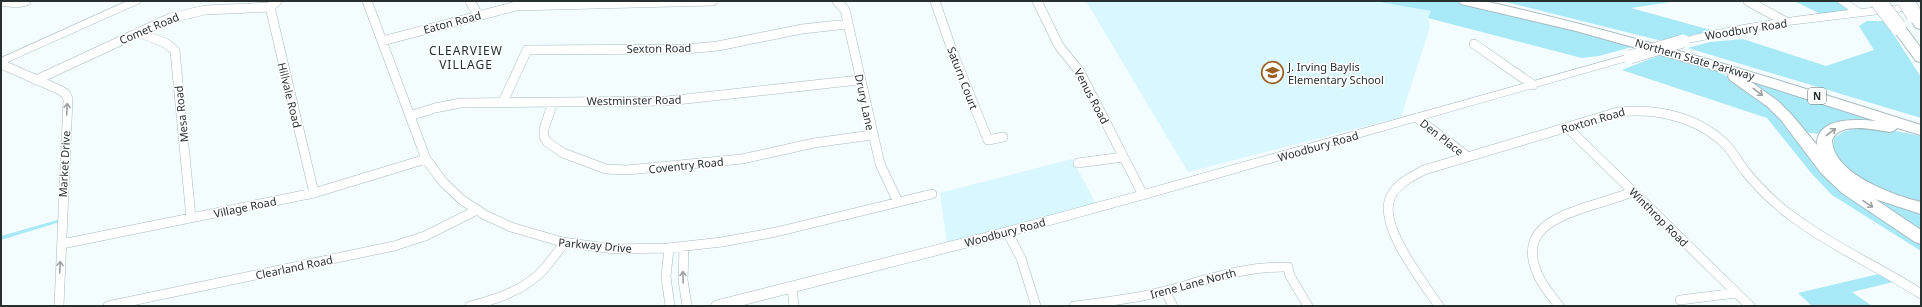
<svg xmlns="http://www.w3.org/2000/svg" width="1922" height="307" viewBox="0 0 1922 307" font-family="'Noto Sans',sans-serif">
<rect width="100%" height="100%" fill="#f3fcfe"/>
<path fill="#d9f7fe" d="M1086 1H1374L1431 11 1428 18 1430 27 1401 117 1188 172Z
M1072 159 1096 204 947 244 940 193Z"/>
<path fill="#a8e9f8" d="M1374 1H1454L1639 45 1599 56 1582 58 1428 18 1431 11Z
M1502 1H1677L1631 8 1718 32 1683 41 1658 40Z
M1794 1H1841L1859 12 1825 16Z
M1867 21H1885L1921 77V118L1688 48 1710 42 1743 39 1826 66 1874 50 1859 26Z
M1663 54 1706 66 1733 79 1761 97 1921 241V251L1832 195 1812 174 1767 118 1622 70Z
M1744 79 1911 129 1843 121 1824 128 1819 134 1803 132Z
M1858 128 1890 130 1921 136V203C1891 193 1851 184 1835 153 1833 149 1834 143 1834 138L1843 132Z
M1878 196 1921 211V234L1867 199Z
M61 219 60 222 1 240V236Z
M1883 273 1897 281 1852 292 1872 306H1812L1798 293Z"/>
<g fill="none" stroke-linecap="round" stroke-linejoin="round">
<defs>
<path id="street" d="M1 1 16 3 26 1
M277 1 270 7 314 193
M367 1 426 159 443 182 462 200 485 215 511 227 562 242 614 249 668 248 722 242 776 232 932 194
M470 1 478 15
M837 1 845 10 880 164 898 202
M935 1 953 53 988 140 1003 137
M1037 1 1059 46 1080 72 1143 195
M1748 1 1786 22
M138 32 167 44 175 51 191 218
M382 41 516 6 713 1
M1474 44 1533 85
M1 64 60 90 66 94 68 99 59 306
M36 80 170 18 205 10 270 7
M503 102 527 50 686 49 718 46 802 29 848 24
M553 102 544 129V137L547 142 563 153 606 169 627 170 742 159 814 143 872 135
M410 116 435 108 461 103 667 101 859 80
M1417 118 1468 157
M1567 127 1750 306
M1078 163 1123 157
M1007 232 1021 258 1036 306
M62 244 314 193 426 159
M684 247 683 280 687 306
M669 248 666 277 670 306
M792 287 794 306
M1165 291 1173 306
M1680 300 1736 293
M108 306 394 246 425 236 475 211
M470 306C497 299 525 290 544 269 551 261 557 252 564 244
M1074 306C1104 302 1135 299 1165 291 1207 280 1244 266 1288 267L1290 276 1308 306
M1439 306C1424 283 1376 224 1391 196 1398 183 1411 177 1424 170L1618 112C1657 108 1699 117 1727 146 1734 154 1739 163 1745 171 1759 188 1775 204 1793 217 1833 247 1879 267 1921 294
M1559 306C1552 296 1543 287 1538 275 1518 231 1554 218 1589 206 1604 202 1618 197 1633 192"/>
<path id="secondary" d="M127 1H141L140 3 1 65V58Z
M1836 1H1849L1861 9 1921 3V9L1764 28 1683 44 1677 41 1679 39C1735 24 1792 17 1849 10Z
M1630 54 1634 55 1636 57 1634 59 1148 198 996 240 740 306H710L713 302 718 300 996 230 1140 191Z"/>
<path id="highway" d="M1459 1H1484C1632 34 1777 79 1921 125V135L1897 128 1895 130 1890 132C1875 130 1840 121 1832 140 1833 174 1893 195 1921 202V214L1875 199 1921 230V244L1915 242 1842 193 1821 173 1781 120 1768 107 1730 80 1728 77 1729 74 1576 31 1461 4ZM1750 81 1876 121C1856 119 1816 117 1817 145L1791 114 1778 101Z
M1914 11 1919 12 1921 15V29L1916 28 1907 15 1909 12Z
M1898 23 1903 24 1921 48V62L1916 61 1891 27 1893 24Z"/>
</defs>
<use href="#street" stroke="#a7bbc0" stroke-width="10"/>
<use href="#secondary" stroke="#a7bbc0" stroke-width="1"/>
<use href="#highway" stroke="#a7bbc0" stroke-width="2"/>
<use href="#street" stroke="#fff" stroke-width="9"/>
<use href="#secondary" fill="#fff" fill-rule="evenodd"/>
<use href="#highway" fill="#fff" fill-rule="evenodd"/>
<defs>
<path id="secondary-bridge" d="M1630 57 1683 41"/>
<path id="highway-bridge" d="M1878 1 1898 27
M1906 1 1914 15"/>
</defs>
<use href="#secondary-bridge" stroke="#a7bbc0" stroke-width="14" stroke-linecap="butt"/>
<use href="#highway-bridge" stroke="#a7bbc0" stroke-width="17" stroke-linecap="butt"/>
<use href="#secondary-bridge" stroke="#fff" stroke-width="13"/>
<use href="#highway-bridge" stroke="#fff" stroke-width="16"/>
</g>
<defs><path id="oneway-shaft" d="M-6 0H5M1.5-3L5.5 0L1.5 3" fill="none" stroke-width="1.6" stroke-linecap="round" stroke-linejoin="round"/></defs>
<g stroke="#9ea1a2">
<use href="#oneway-shaft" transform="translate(1758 92) rotate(37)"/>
<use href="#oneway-shaft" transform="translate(67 109) rotate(-87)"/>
<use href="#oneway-shaft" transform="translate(1831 132) rotate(-37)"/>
<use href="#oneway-shaft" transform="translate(1868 204) rotate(34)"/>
<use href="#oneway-shaft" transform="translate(60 267) rotate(-87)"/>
<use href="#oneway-shaft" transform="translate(683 277) rotate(-92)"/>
</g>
<defs>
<symbol id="school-ring" viewBox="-11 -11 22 22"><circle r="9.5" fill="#fff" stroke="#9c6122" stroke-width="1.5"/><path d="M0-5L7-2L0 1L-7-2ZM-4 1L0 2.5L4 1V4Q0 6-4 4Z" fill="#9c6122"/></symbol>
</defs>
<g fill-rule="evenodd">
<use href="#school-ring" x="1260" y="60" width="25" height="25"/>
</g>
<g text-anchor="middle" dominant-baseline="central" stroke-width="3" stroke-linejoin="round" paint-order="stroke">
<rect fill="#fff" stroke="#686d6f" stroke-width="1" x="1808" y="88" width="18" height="16" rx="3"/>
<g font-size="10" font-weight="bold" fill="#272f31">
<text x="1817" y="96">N</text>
</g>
<g font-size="11" fill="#272f31" stroke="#fff">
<text transform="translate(452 22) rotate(-15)">Eaton Road</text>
<text transform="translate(149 28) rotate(-23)">Comet Road</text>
<text transform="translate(1746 29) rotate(-9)">Woodbury Road</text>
<text transform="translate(659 48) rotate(-1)">Sexton Road</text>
<text transform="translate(1695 59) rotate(16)">Northern State Parkway</text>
<text transform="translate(963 78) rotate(69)">Saturn Court</text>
<text transform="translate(290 95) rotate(76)">Hillvale Road</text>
<text transform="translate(1092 96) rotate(62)">Venus Road</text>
<text transform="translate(634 100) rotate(-1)">Westminster Road</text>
<text transform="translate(865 102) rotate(78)">Drury Lane</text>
<text transform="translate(181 114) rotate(-96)">Mesa Road</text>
<text transform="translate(1593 120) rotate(-16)">Roxton Road</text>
<text transform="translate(1442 137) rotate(38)">Den Place</text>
<text transform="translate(1318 146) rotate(-16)">Woodbury Road</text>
<text transform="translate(64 164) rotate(-87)">Market Drive</text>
<text transform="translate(686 165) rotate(-6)">Coventry Road</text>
<text transform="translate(245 207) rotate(-12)">Village Road</text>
<text transform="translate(1659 217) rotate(45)">Winthrop Road</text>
<text transform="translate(1005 232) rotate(-15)">Woodbury Road</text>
<text transform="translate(595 245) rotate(5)">Parkway Drive</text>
<text transform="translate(294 267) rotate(-12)">Clearland Road</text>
<text transform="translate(1193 283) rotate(-15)">Irene Lane North</text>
</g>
<g font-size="11" fill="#272f31" stroke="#fff" text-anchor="start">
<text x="1288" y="66">J. Irving Baylis<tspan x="1288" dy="13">Elementary School</tspan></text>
</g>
<g font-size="12" letter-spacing="1" fill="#203034" stroke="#fff">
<text x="466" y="50">CLEARVIEW<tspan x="466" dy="14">VILLAGE</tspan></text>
</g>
</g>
<rect width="1922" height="307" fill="none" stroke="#272f31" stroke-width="4"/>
</svg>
